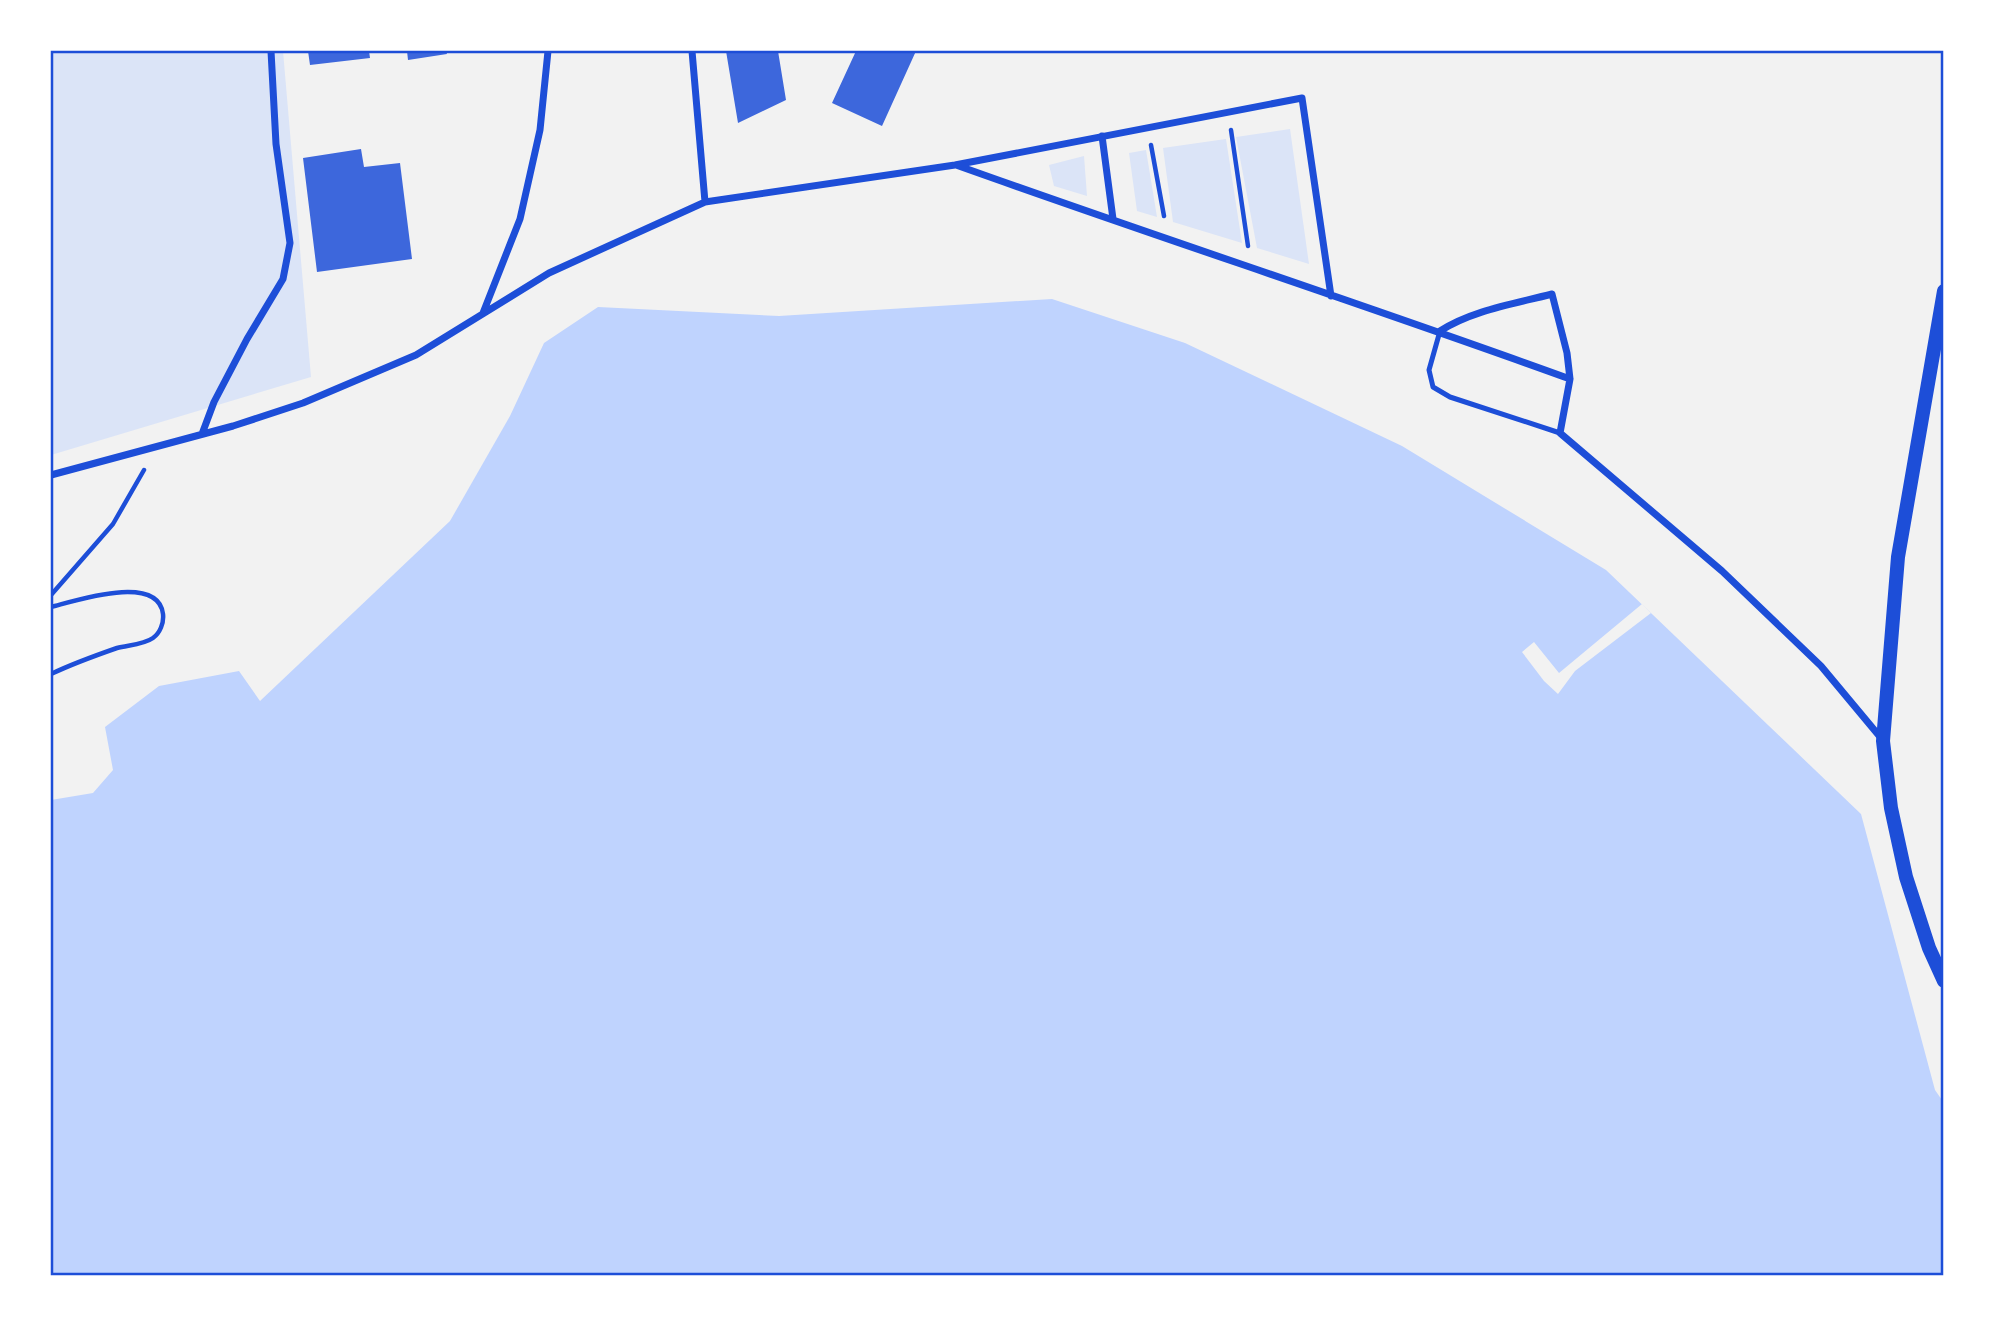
<svg xmlns="http://www.w3.org/2000/svg" width="1995" height="1326" viewBox="0 0 1995 1326" font-family="'Sofia Sans Condensed',sans-serif">
<rect width="100%" height="100%" fill="#f2f2f2"/>
<path fill="#dbe4f7" d="M51 51H283L311 377 51 455Z
M1290 129 1309 264 1257 248 1236 137Z
M1226 139 1242 243 1173 222 1163 148Z
M1146 150 1157 217 1137 211 1129 153Z
M1084 156 1087 196 1054 186 1049 165Z"/>
<path fill="#bfd3fe" d="M1052 299 1185 343 1402 446 1606 570 1861 814 1935 1090 1944 1103V1275H51V800L93 793 113 770 105 727 159 686 239 671 260 701 450 521 510 416 544 343 598 307 779 316Z"/>
<path fill="#f2f2f2" d="M1642 604 1651 613 1575 671 1558 694 1544 681 1522 652 1534 642 1559 673Z"/>
<path fill="#3d67dc" d="M308 51H369L370 58 310 65Z
M407 51H446L447 54 408 60Z
M726 51H778L786 100 738 123Z
M856 51H916L882 126 832 103Z
M361 149 364 167 400 163 412 259 317 272 303 158Z"/>
<g fill="none" stroke-linecap="round" stroke-linejoin="round">
<path stroke="#1d4ed8" stroke-width="4.5" d="M1231 130 1248 246
M1151 145 1164 216
M51 595 113 524 144 470
M51 607C75 601 158 573 163 614 164 623 160 633 153 638 143 645 128 645 117 648 94 656 72 664 51 674"/>
<path stroke="#1d4ed8" stroke-width="5" d="M1440 331 1429 370 1433 387 1450 397 1560 433"/>
<path stroke="#1d4ed8" stroke-width="7" d="M692 51 705 202
M1102 136 1113 219
M956 165C1160 238 1366 305 1570 379
M483 313 520 219 540 130 548 51
M1440 331C1473 310 1514 304 1552 294L1567 353 1570 379 1560 433 1722 571 1821 666 1881 738
M202 434 214 402 247 339 283 279 290 243 276 144 271 51
M51 475 233 426 303 403 416 355 549 273 705 202 955 165 1302 98 1331 296"/>
<path stroke="#1d4ed8" stroke-width="14" d="M1944 291 1898 557 1883 741 1891 808 1906 877 1929 948 1944 981"/>
</g>
<rect width="1995" height="1326" fill="none" stroke="#ffffff" stroke-width="105"/>
<rect x="52" y="52" width="1890" height="1222" fill="none" stroke="#1d4ed8" stroke-width="2.5"/>
</svg>
